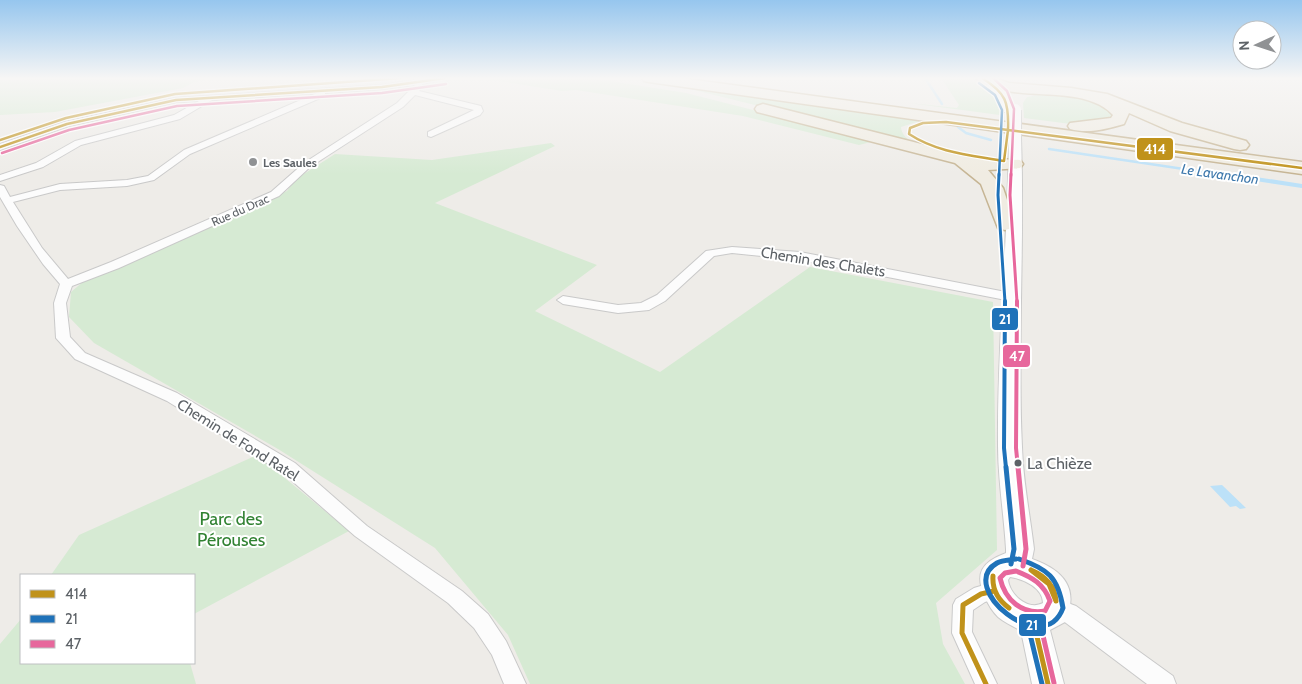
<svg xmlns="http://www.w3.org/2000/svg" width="1302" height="684" viewBox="0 0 1302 684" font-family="Cabin,sans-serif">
<rect width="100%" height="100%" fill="#eeece8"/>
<path fill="#d6ead3" d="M54 78H215L194 82 183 88 55 112 0 115V80Z
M479 78H592L686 93 875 141 859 145 743 116 576 90 562 91Z
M941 78H975C991 86 1003 96 1000 115L909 103 957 108 959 105Z
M679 85 923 120 901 127C902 140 916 143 926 147L678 86Z
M1050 93C1080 96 1091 96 1115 115L1112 119 1071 124 1024 118 1023 103 1027 97Z
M551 143 555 146 435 203 597 265 535 311 660 372 810 267 993 302 997 550 936 603 943 644 965 684H530L508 635 435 548 278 449 94 343 69 317 71 292 84 281 287 191 296 179 335 154 432 160Z
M257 455 349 531 194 614V575H51L79 535Z
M21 619V663H190L196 684H0V644Z"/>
<path fill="#bce1f8" d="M1222 485 1246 508 1240 509 1236 506 1230 507 1210 486Z"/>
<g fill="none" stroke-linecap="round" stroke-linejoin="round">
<path stroke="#bce1f8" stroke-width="2.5" d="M925 78 942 104
M958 127 966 133 991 140
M1049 149 1231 176"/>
<path stroke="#bce1f8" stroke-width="4" d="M1223 174 1302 186"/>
<defs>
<path id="street" d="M429 78H449L422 84 423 86 419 91 481 106 483 111 480 115 431 137 428 136V132L474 110 415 95 403 107 310 167 279 196 119 268 72 286 66 303 70 337 85 353 177 393 295 463 367 526 462 591 488 614 506 641 526 684H504L492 655 474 628 448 603 355 536 283 473 167 401 75 359 56 338 54 303 60 284 43 264 17 226 0 197V185L4 186 10 197 60 184 127 180 148 176 184 150 317 93 212 100 180 119 81 145 43 167 0 181V175L36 163 75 141 174 115 199 101 176 102 69 126 0 150V144L64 122 176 98 382 85ZM415 85 397 103 304 163 271 192 111 262 68 279 42 248 13 202 60 190 127 186 154 180 190 154 325 96V93L382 89Z
M732 247 800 252 1011 293 1017 297 1011 301 800 260 732 253 714 256 665 301 649 310 618 313 563 304 557 300 563 296 618 305 641 303 657 295 706 251Z
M994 582 1001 585 1004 591 1001 597 985 602 973 610 972 632 997 684H975L952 633 953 605 956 599 974 588Z
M1057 599 1076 606 1173 676 1176 684H1147L1062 620 1050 615 1047 608 1050 601Z"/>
<path id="secondary" d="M977 78C980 78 985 77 989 78 1002 81 1011 97 1014 109L1012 112H1004L995 93Z
M1015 134 1021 138C1025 241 1017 344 1022 447 1023 481 1030 515 1034 549L1032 559C1063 570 1080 588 1065 622L1050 630 1064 684H1032L1021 631C1013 626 1005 623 998 617 992 611 988 604 985 597 974 573 982 562 1006 553V549C1004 515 998 480 998 446 997 343 1008 241 1009 138ZM1010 577C1024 579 1043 588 1043 603 1028 611 1010 595 1008 580Z"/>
<path id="highway" d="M642 78H680L1302 162V174L649 82 644 81Z
M976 78H995L1009 83 1071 88 1107 94 1182 123 1246 141 1249 145 1246 149 1240 150 1234 149 1170 131 1129 113 1124 124C1107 129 1088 134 1070 129L1068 126 1070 123 1111 118 1113 115C1086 85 1025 101 989 86 984 84 979 82 976 78Z
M763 104 977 158 1020 160 1023 164 1020 168 988 170 1003 188 1015 224 1012 228 1005 230 998 228 981 184 955 163 757 112 755 109 757 106Z"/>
</defs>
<use href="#street" stroke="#c9c9c9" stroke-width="2"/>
<use href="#secondary" stroke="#cacaca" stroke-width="2"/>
<use href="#highway" stroke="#c6b594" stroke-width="3"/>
<use href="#street" fill="#fcfcfc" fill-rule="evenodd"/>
<use href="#secondary" fill="#fcfcfc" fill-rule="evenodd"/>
<use href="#highway" fill="#f0ece2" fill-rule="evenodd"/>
<defs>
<path id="secondary-bridge" d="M1015 110V138"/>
</defs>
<use href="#secondary-bridge" stroke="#cacaca" stroke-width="14" stroke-linecap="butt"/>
<use href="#secondary-bridge" stroke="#fcfcfc" stroke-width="12"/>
<defs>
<path id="bus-1-far1" d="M982 78C1006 93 1009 102 1008 130
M946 122 1008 130 1004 161C971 155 938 153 909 134L910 128 923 123Z
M1008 130 1302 168
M0 147 67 124 176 100 382 87 445 78"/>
<path id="bus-1" d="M1031 570C1045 576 1055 586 1056 601
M1031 570 1049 584 1056 601
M993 576C992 590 998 600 1009 608
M1030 619 1035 628 1048 684
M986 684 962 633 963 605 981 594 994 591"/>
<path id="bus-2-far3" d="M979 83 995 95 1002 110 999 176"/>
<path id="bus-2-far2" d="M999 174 998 195 1005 302"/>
<path id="bus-2-far1" d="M1005 301 1004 448 1006 468"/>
<path id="bus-2" d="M1006 467 1014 549 1011 564
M1016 559C1010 560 1002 560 997 563 955 587 1044 660 1063 608 1058 577 1048 569 1019 559
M1025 622 1029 630 1042 684"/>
<path id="bus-3-far3" d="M993 78 1007 91 1014 109 1011 176"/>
<path id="bus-3-far2" d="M1011 174 1010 195 1017 302"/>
<path id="bus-3-far1" d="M1017 301 1016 448 1018 468"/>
<path id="bus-3" d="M1018 467 1026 549 1023 566
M1016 571C1032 577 1044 584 1050 601L1045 611C1022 615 1005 600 1000 578L1005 573Z
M1035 616 1041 627 1054 683"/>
<path id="bus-4" d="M2 153 69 130 177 106 382 93 446 84"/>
<path id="bus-5" d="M0 140 66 118 175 94 401 78"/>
</defs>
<use href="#bus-1-far1" stroke="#fff" stroke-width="5"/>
<use href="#bus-1" stroke="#fff" stroke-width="9"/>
<use href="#bus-2-far3" stroke="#fff" stroke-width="5"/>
<use href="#bus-2-far2" stroke="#fff" stroke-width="6"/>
<use href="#bus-2-far1" stroke="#fff" stroke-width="8"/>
<use href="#bus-2" stroke="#fff" stroke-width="9"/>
<use href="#bus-3-far3" stroke="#fff" stroke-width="5"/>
<use href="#bus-3-far2" stroke="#fff" stroke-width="6"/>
<use href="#bus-3-far1" stroke="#fff" stroke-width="8"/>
<use href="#bus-3" stroke="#fff" stroke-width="9"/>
<use href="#bus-4" stroke="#fff" stroke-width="5"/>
<use href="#bus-5" stroke="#fff" stroke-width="5"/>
<use href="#bus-1-far1" stroke="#c0921a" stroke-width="2.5"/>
<use href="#bus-1" stroke="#c0921a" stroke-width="5"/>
<use href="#bus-2-far3" stroke="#1f72b9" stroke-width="2.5"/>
<use href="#bus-2-far2" stroke="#1f72b9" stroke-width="3"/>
<use href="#bus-2-far1" stroke="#1f72b9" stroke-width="4"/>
<use href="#bus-2" stroke="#1f72b9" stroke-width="5"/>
<use href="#bus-3-far3" stroke="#e7679c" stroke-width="2.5"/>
<use href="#bus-3-far2" stroke="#e7679c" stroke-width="3"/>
<use href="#bus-3-far1" stroke="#e7679c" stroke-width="4"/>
<use href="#bus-3" stroke="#e7679c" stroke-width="5"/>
<use href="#bus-4" stroke="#e7679c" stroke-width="2.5"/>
<use href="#bus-5" stroke="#c0921a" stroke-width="2.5"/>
</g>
<linearGradient id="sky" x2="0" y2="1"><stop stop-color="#96c6ee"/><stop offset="0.45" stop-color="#f7f6f5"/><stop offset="1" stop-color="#f7f6f5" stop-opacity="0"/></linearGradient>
<rect width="1302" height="174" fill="url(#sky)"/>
<circle fill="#909294" stroke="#fff" stroke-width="2" cx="253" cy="162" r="5"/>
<circle fill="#5d6267" stroke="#fff" stroke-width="2" cx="1018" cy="463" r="4.5"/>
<g text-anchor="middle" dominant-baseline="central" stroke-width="4" stroke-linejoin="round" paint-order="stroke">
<g font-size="12" font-weight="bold" fill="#5d6267" stroke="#fff" text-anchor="start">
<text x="263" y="162">Les Saules</text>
</g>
<g font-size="12" fill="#5d6267" stroke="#fff">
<text transform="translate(240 210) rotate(-24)">Rue du Drac</text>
</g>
<g font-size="14" font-style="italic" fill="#3d78ac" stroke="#fff">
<text transform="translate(1220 174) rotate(8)">Le Lavanchon</text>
</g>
<g font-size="15" fill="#5d6267" stroke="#fff">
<text transform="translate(823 262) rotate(9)">Chemin des Chalets</text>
<text transform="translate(238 440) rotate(32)">Chemin de Fond Ratel</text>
</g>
<g font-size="16" fill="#5d6267" stroke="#fff" text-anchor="start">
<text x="1027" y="463">La Chièze</text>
</g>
<g font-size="18" fill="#318232" stroke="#fff">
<text x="231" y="519">Parc des<tspan x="231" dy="21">Pérouses</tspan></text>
</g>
</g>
<g stroke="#fff" stroke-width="2">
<rect x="1136" y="137" width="38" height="24" rx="5" fill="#c0921a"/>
<rect x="991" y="307" width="28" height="24" rx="5" fill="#1f72b9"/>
<rect x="1002" y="344" width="29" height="24" rx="5" fill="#e7679c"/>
<rect x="1018" y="613" width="29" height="24" rx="5" fill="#1f72b9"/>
</g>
<g font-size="14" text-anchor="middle" font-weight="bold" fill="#fff">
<text x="1155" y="154">414</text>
<text x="1005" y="324">21</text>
<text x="1017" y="361">47</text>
<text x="1032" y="630">21</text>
</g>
<rect x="20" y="574" width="175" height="90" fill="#ffffff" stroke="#bec0c2"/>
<rect x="30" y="590" width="25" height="8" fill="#c0921a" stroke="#bec0c2"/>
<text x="65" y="599" font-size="15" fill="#5d6267">414</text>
<rect x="30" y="615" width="25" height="8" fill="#1f72b9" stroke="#bec0c2"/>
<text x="65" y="624" font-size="15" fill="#5d6267">21</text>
<rect x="30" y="640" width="25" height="8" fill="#e7679c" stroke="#bec0c2"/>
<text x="65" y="649" font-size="15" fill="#5d6267">47</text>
<g transform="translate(1257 45) rotate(267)"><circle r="24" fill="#ffffff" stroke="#bec0c2"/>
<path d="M0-4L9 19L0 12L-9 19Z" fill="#909294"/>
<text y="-8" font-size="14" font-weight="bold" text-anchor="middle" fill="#5d6267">N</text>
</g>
</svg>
